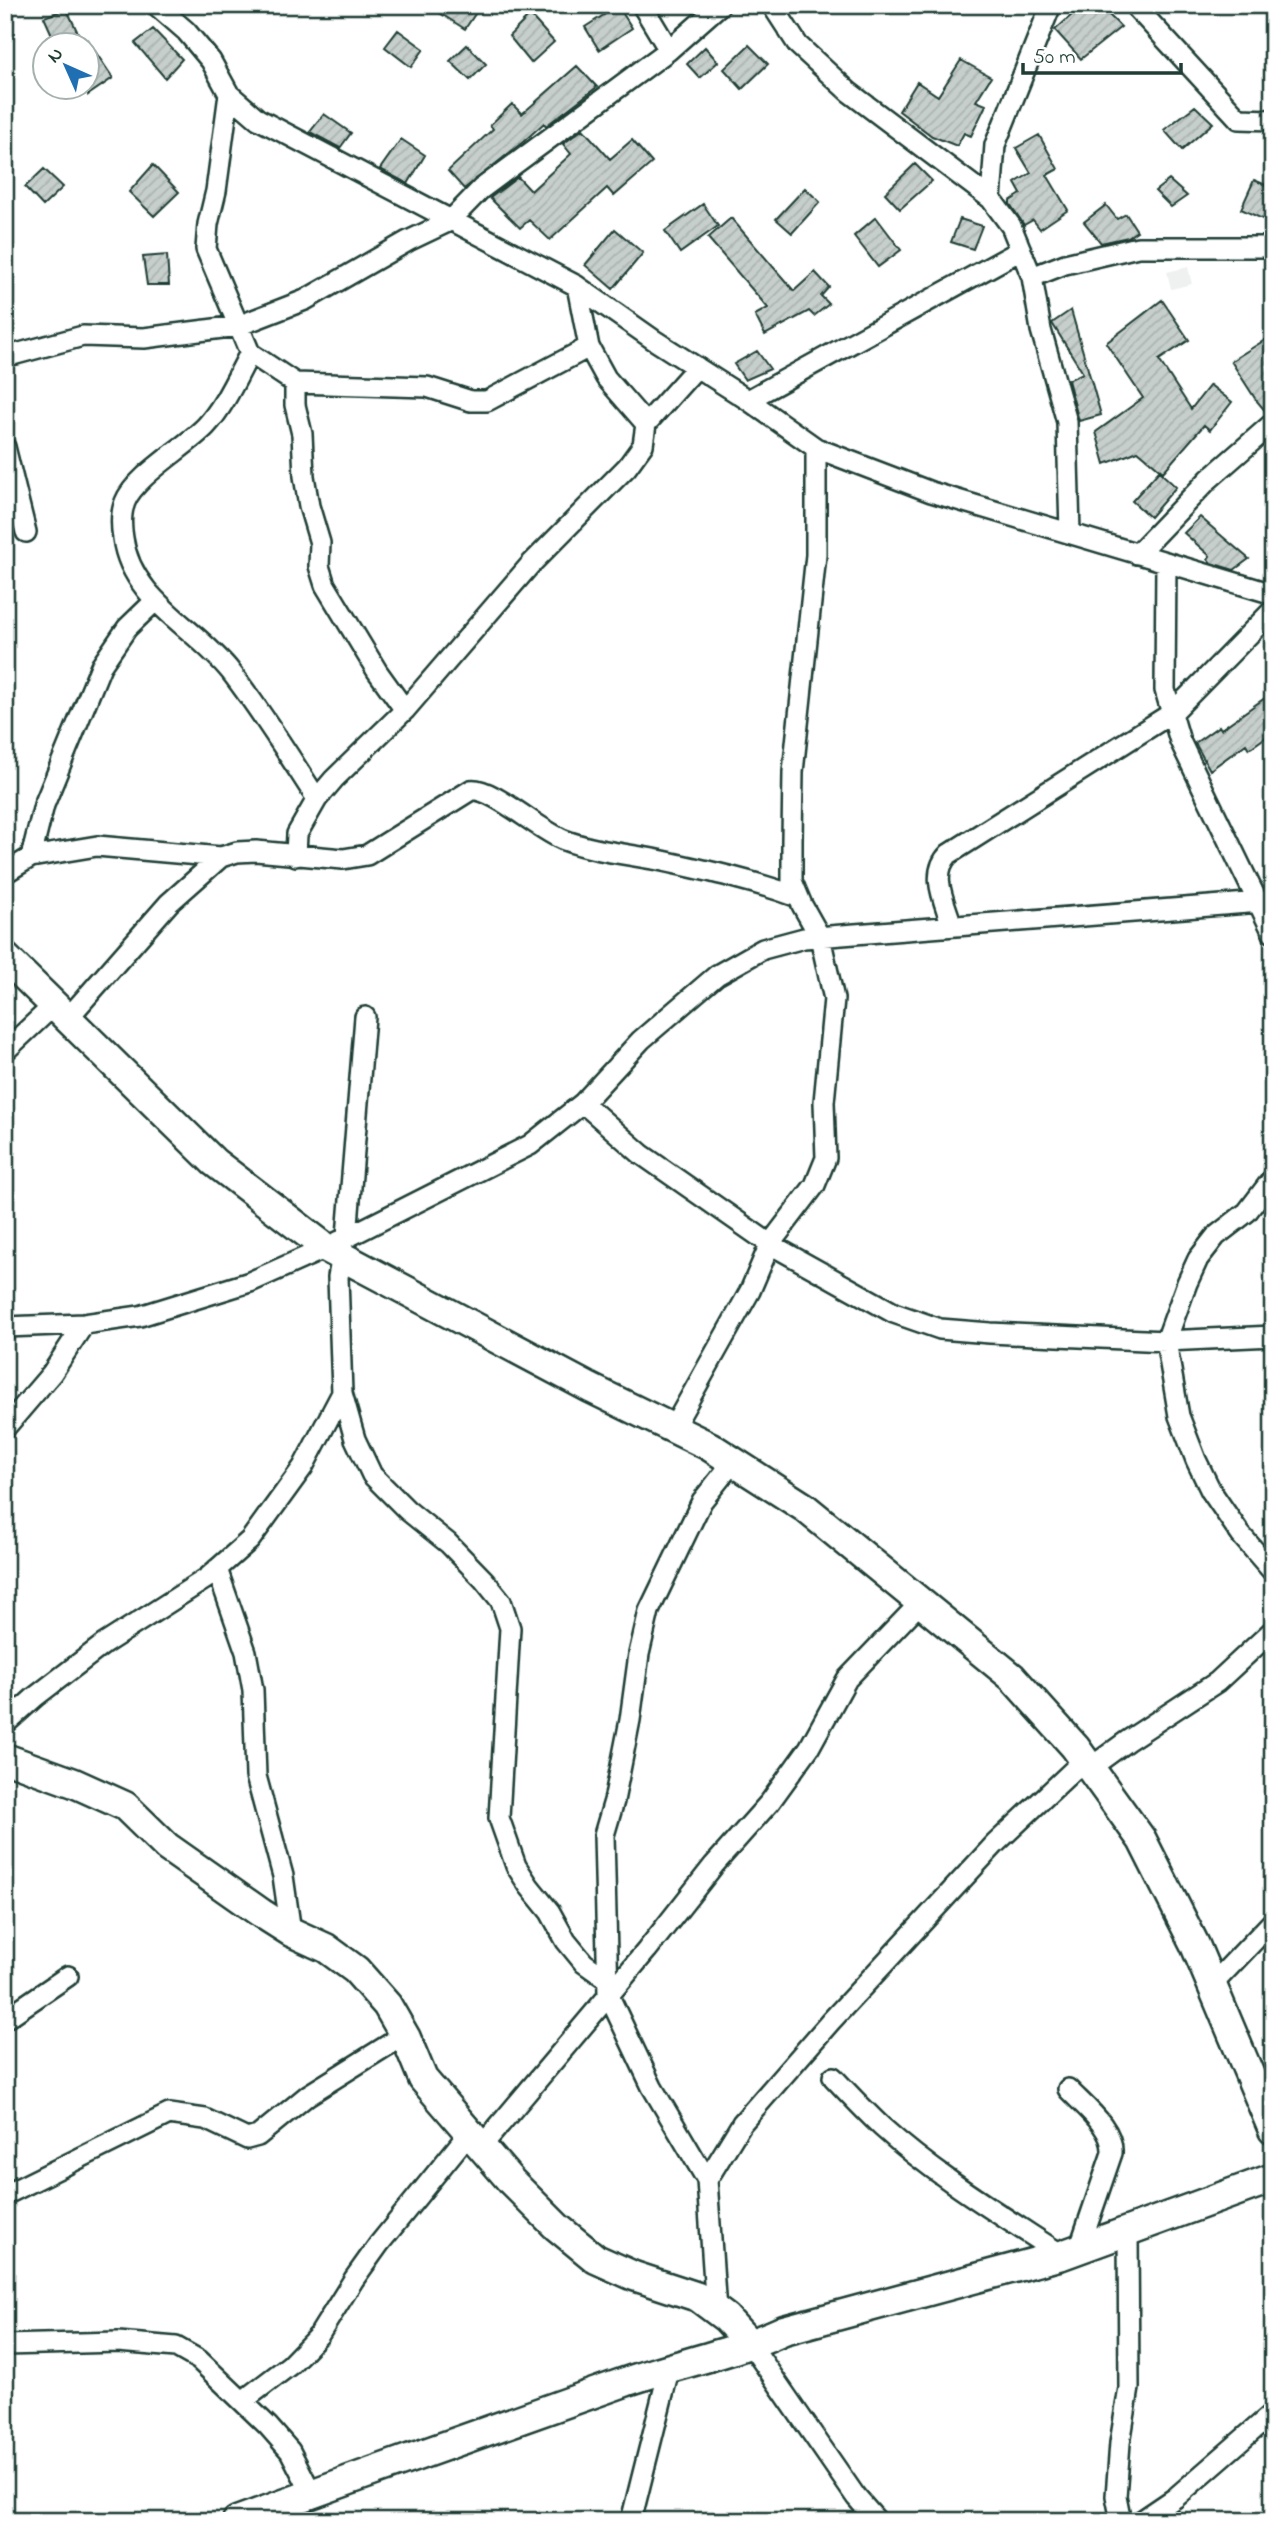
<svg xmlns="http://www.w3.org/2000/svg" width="1278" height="2526" viewBox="0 0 1278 2526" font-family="'Indie Flower',sans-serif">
<defs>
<pattern id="building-hatch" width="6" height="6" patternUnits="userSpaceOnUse" patternTransform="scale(1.75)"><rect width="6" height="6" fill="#c7cfcc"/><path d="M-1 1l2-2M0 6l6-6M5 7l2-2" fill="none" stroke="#aab3b0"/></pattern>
</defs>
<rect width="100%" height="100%" fill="#fff"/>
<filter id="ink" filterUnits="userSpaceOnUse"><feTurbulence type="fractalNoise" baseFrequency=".0143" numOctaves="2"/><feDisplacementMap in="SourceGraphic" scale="14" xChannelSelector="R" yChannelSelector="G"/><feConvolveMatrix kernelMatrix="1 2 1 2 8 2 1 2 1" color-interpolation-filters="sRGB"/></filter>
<g filter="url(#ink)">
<path fill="#eef1f0" d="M1188 267 1192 284 1171 289 1167 272Z"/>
<path fill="url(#building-hatch)" stroke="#1f3d34" stroke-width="2" d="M427 5H481L465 29Z
M1083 5H1099L1121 27 1081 59 1055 30Z
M618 6 632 28 599 50 585 27Z
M66 9 70 16 84 46H57L44 17Z
M530 15 554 42 531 63 509 36Z
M153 29 182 59 165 78 135 43Z
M398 30 424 49 411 67 385 47Z
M88 41 113 78 88 95Z
M467 45 486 64 470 80 450 61Z
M749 45 768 64 742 89 724 69Z
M705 47 718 62 700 78 687 64Z
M961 60 991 77 976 101 986 105 971 136 964 133 957 146 932 136 899 111 917 82 938 96Z
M577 66 597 87 546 126 544 123 523 142 464 189 448 171 493 129 490 125 512 104 522 114Z
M1195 106 1213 123 1182 150 1164 130Z
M324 114 351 133 340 148 310 132Z
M583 129 610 159 632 140 652 163 614 196 607 188 550 240 529 220 520 228 490 198 518 177 531 191 571 154 563 144Z
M1039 135 1058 169 1047 175 1068 210 1040 229 1033 220 1024 225 1010 204V201L1021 194 1015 183 1031 173 1016 148Z
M401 139 425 155 408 184 380 169Z
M915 164 932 181 900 209 885 193Z
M153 165 179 192 154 216 129 192Z
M44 169 63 187 43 206 25 187Z
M1169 180 1187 196 1171 207 1155 191Z
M1254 180 1273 188V224L1241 209Z
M805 188 820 202 792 233 776 219Z
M703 204 718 226 680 253 665 231Z
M1106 205 1117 219 1126 214 1137 231 1128 237 1101 243 1084 222Z
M876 217 901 250 878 267 854 236Z
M731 218 794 291 815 272 829 287 821 296 829 304 814 316 809 311 765 335 755 315 768 308 708 238Z
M960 219 982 226 973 249 951 242Z
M615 229 643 253 613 289 585 265Z
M167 255 169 285H147L143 257Z
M1162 300 1189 340 1159 360 1191 409 1210 385 1232 402 1210 430 1204 425 1163 472 1138 451 1105 464 1096 432 1143 398 1106 343Z
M1071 310 1101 415 1079 421 1068 380 1083 373 1052 323Z
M1273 335V411L1267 413 1256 400 1231 361Z
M757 351 770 369 745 380 734 364Z
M1159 471 1176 487 1150 517 1132 501Z
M1200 517 1223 537 1249 559 1234 570 1211 563 1208 559 1210 556 1184 533Z
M1265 698 1273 710V732L1249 749 1246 744 1210 770 1195 743 1219 726 1221 729Z"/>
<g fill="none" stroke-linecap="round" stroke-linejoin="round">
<defs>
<path id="street" d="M156 5 186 31 211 61 229 94 258 119 577 286 654 340 748 400 816 448 931 492 1273 594
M642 5 669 50
M772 5 798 45 849 92 991 199 1011 226 1032 277 1041 330 1067 422 1070 533
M1134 5 1239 119 1273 120
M229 94 216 191 208 224 206 249 250 353 295 383 427 387 471 401H487L589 347
M991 199 995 145 1051 5
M1032 277 1065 264 1138 247H1273
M577 286 589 347 606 378 646 424
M250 353C237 377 225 405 206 426 185 448 135 476 125 502 120 514 121 526 123 538 131 600 196 627 231 672 262 712 289 756 317 799
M5 357 83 336 144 338 238 326 305 300 408 241 450 221 481 189 669 50 720 5
M295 383V405L302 434 304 476 309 506 320 543 319 566 325 585 377 671 405 710
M748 400 1021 250
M5 447 26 532
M1137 554 1209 479 1273 423
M1166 562 1165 690 1180 741 1273 933
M296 856 297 834 317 799 334 779 405 710 530 565 627 467 643 445 646 424 697 367
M31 857 44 805 101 666 127 628 155 601
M5 873 31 857 97 846 221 857
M952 926C945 902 929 874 949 854L1172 713 1273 610
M68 1018 169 903 221 857 237 852 256 851 343 859 367 855 471 790C492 787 538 830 564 840 596 852 630 854 663 861 709 871 754 881 798 897
M5 1051 53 1006
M583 1103 641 1154 770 1244 894 1313 940 1329 990 1333 1166 1341 1273 1336
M1273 1178 1247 1212 1216 1236 1198 1259 1187 1283 1166 1341 1179 1416 1196 1460 1211 1491 1241 1535 1273 1572
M347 1236 365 1017
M342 1256 338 1277 342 1393 355 1439 372 1475 407 1510 448 1543 484 1580 501 1601 510 1628 499 1818 516 1866 529 1886 550 1912 566 1941 584 1963 608 1980
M5 1327 84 1324 140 1316 250 1282 326 1248 530 1145 583 1103 641 1040 717 975 763 949 804 938 1273 901
M5 1428 52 1373 84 1324
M672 1430 750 1291 770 1244 815 1185 826 1158 824 1102 834 999 820 937 802 905 792 881V840L793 772 816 555V448
M217 1569 246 1652 253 1690 256 1776 283 1876 291 1932
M5 1724 35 1697 104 1644 207 1578 250 1540 303 1467 342 1393
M1090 1768 1127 1741 1217 1682 1273 1630
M1212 1985 1273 1921
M5 2019 68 1976
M833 2077C849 2094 865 2111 882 2127 936 2176 1001 2215 1062 2255
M1068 2089C1084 2106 1114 2128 1112 2153L1079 2249
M481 2147 647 1950 714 1865 770 1802 809 1748 847 1679 920 1603
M707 2180 742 2123 831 2021 995 1844 1084 1760
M5 2195 169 2114 205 2119 247 2139 258 2136 308 2095 404 2035
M716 2311 707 2180 652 2087 608 1994 604 1835 614 1801 630 1720 639 1654 649 1611 702 1501 733 1462
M5 2345 118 2342 176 2347 199 2360 268 2426 290 2451 311 2492
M751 2345 856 2497 877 2521
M244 2400 290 2365 319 2335 354 2279 379 2244 469 2133
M631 2521 670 2366
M1121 2521 1116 2496 1120 2443 1129 2388 1128 2232
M1141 2521 1175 2498 1273 2413"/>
<path id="secondary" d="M5 957 214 1162 326 1248 590 1388 709 1446 804 1507 1012 1677 1075 1747 1142 1840 1195 1945 1273 2130
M5 1758 74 1783 125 1806 167 1847 261 1913 291 1932 326 1948 356 1970 387 2005 406 2038 423 2079 511 2181 557 2227 596 2259 634 2276 698 2297 726 2318 751 2345
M237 2521C365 2474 494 2428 622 2383 676 2364 732 2354 784 2330L1062 2255 1273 2178"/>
</defs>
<use href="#street" stroke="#1f3d34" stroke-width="24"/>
<use href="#secondary" stroke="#1f3d34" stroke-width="33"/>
<use href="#street" stroke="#fff" stroke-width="19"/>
<use href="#secondary" stroke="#fff" stroke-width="28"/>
</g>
</g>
<rect width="1278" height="2526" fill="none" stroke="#fff" stroke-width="28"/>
<rect x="14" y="14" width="1250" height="2498" fill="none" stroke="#1f3d34" stroke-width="2.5" filter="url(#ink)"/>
<g transform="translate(66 66) rotate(315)"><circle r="33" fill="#ffffff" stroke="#a5b1ae" stroke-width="2"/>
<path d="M0-5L12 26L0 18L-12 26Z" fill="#1f6fb2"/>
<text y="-10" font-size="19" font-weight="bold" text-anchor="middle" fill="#1f3d34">N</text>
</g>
<path d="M1023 63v10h158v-10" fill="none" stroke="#1f3d34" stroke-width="3.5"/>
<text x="1033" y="63" font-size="21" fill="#1f3d34" stroke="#ffffff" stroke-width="5" paint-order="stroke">50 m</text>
</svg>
